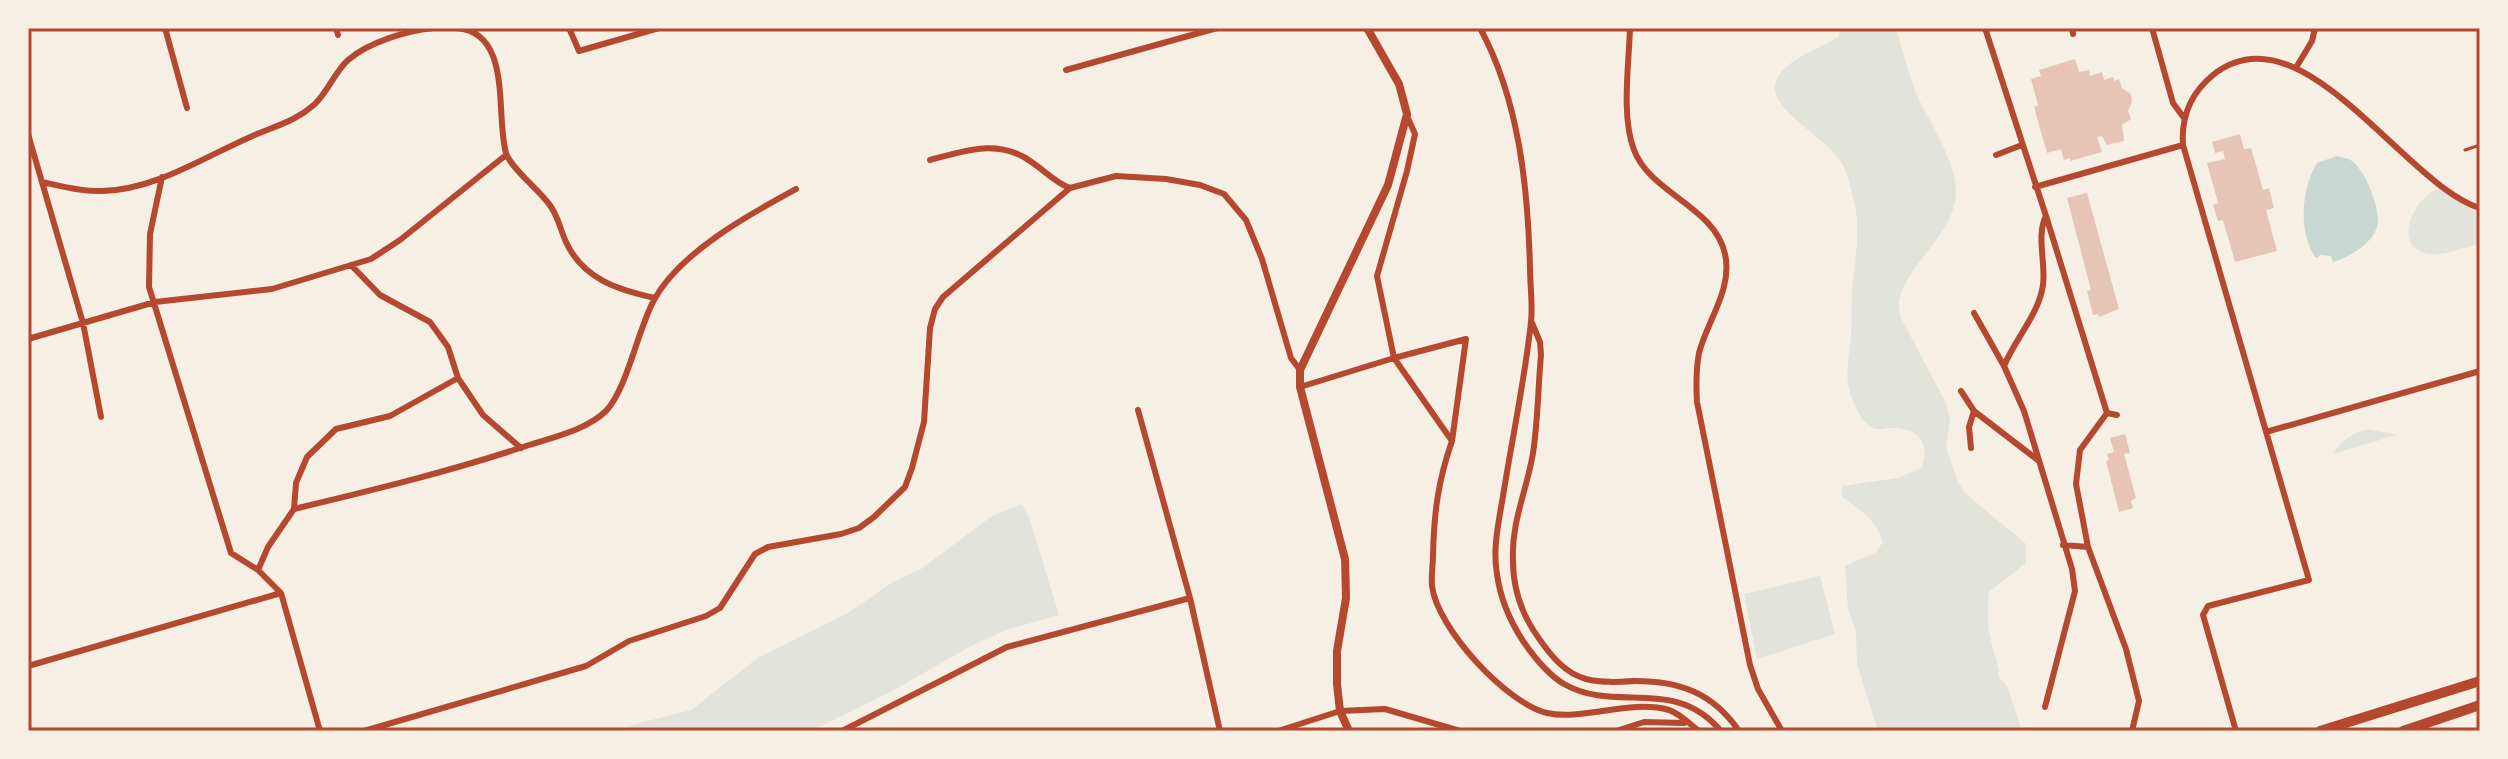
<svg xmlns="http://www.w3.org/2000/svg" width="2508" height="759" viewBox="0 0 2508 759" font-family="'PT Sans Narrow',sans-serif">
<rect width="100%" height="100%" fill="#f6efe4"/>
<path fill="#e2e4dc" d="M1840 28H1896C1902 48 1907 68 1914 88 1925 116 1956 160 1956 191 1956 234 1908 262 1899 300 1898 305 1900 312 1901 318L1946 403 1950 420 1946 448 1958 482 1965 493 2026 544V563L1989 592C1987 610 1987 627 1992 645 1995 657 1999 665 1999 677L2007 686 2022 731H1878L1857 664 1856 632 1848 609 1845 566 1876 552 1883 542C1876 520 1861 510 1842 497V486L1898 478 1921 468C1932 440 1916 427 1888 428 1884 428 1880 430 1876 429 1863 426 1856 408 1851 396 1844 376 1849 357 1851 336 1852 318 1851 299 1853 281 1856 252 1861 226 1853 197 1850 186 1847 171 1841 162 1827 138 1773 112 1775 87 1777 61 1820 50 1839 36Z
M2439 189 2480 215V243C2465 247 2445 256 2430 254 2390 250 2413 196 2439 189Z
M2368 429 2397 435 2332 454C2342 440 2352 433 2368 429Z
M1022 504 1030 520 1059 615 1006 630 973 645 894 690 811 731H621L628 726 691 710 759 657 848 613 893 582 921 569 992 516Z
M1820 576 1835 634 1757 659 1744 594Z"/>
<path fill="#c9d6d2" d="M2337 156C2337 156 2349 159 2349 159 2365 167 2382 212 2377 227 2372 244 2349 257 2333 262L2331 256 2321 255 2316 258C2298 233 2301 189 2317 163Z"/>
<path fill="#e6c5b7" d="M2075 59 2079 72 2089 70 2090 76 2102 72 2104 80 2113 77 2114 81 2119 79 2122 88 2131 94 2132 102 2128 111 2131 119 2122 125 2124 141 2107 145 2102 136 2097 137 2102 152 2070 161V158L2064 160 2061 149 2047 153 2034 107 2038 105 2031 79 2041 76 2039 70Z
M2240 134 2244 149 2251 148 2263 190 2269 188 2274 208 2266 210 2277 251 2235 262 2223 220 2218 221 2213 205 2218 203 2207 163 2225 159 2223 151 2215 153 2212 142Z
M2087 193 2119 309 2099 317 2098 314 2093 315 2087 291 2091 290 2067 198Z
M2125 434 2130 453 2124 454 2136 498 2131 501 2133 508 2119 512 2106 461 2109 460 2107 454 2114 452 2110 438Z"/>
<g fill="none" stroke-linecap="round" stroke-linejoin="round">
<path stroke="#b5482f" stroke-width="3" d="M2465 150 2480 145"/>
<path stroke="#b5482f" stroke-width="6" d="M165 28 187 108
M336 28 338 35
M457 28C513 33 495 114 506 153 510 167 539 190 549 204 558 215 560 229 566 242 583 279 618 290 655 298
M569 28 579 51 659 28
M1480 28C1519 100 1528 187 1530 268 1530 286 1533 305 1531 322 1525 378 1513 434 1504 490 1500 516 1492 547 1497 574 1500 597 1510 621 1523 641 1534 657 1547 674 1564 684 1616 714 1674 675 1721 731
M1630 28C1629 64 1621 116 1634 150 1650 193 1715 207 1725 254 1733 289 1707 321 1699 353 1696 369 1696 385 1697 402L1750 665 1758 689 1782 731
M1985 28 2046 216 2107 413 2117 415
M2072 28 2073 34
M2152 28 2173 103 2184 118
M2297 66 2312 41 2315 28
M1066 70 1217 28
M1407 116 1415 134 1407 171 1377 276 1394 358 1452 441C1438 481 1434 513 1433 555 1433 565 1431 576 1432 586 1437 628 1506 703 1547 713 1582 721 1630 699 1669 710 1679 713 1691 725 1699 731
M28 134 83 323 101 417
M1996 155 2022 145
M930 160C967 150 1000 138 1033 163 1046 172 1056 183 1070 188
M162 177 150 234 149 287 231 553 258 570 281 593 320 731
M42 182C61 186 82 192 102 191 159 190 211 152 262 132 282 124 298 119 315 104 328 91 335 72 348 60 369 42 406 31 433 28
M2035 187 2183 145
M351 265 380 295 430 322 448 347 458 378 483 415 521 448
M1974 313 2004 366 2024 411 2072 569 2075 591 2045 707
M1532 323 1540 342 1541 355C1538 387 1538 421 1533 453 1527 490 1511 522 1513 561 1513 590 1523 617 1540 640 1552 657 1565 673 1586 679 1602 683 1618 682 1635 681 1680 681 1713 693 1739 731
M28 339 155 302 272 289 371 259 400 240 506 155
M2004 366C2015 339 2039 314 2043 285 2046 264 2036 235 2046 216
M1300 387 1394 358 1466 339 1452 441
M1961 391 1974 411 1969 427 1971 448
M1138 410 1190 598 1220 731
M1974 411 2039 461
M2107 413 2080 450 2076 484 2088 547 2126 649 2139 701 2132 731
M2266 432 2480 371
M294 509 296 483 307 457 336 429 390 416 458 378
M2063 545 2088 547
M258 570 268 547 294 509C373 490 452 471 529 445 554 437 586 430 606 411 627 389 638 329 654 300 680 252 750 214 796 189
M28 666 281 593
M364 731 586 666 629 641 706 616 720 608 755 554 768 547 841 534 859 528 874 517 905 487 912 468 924 422 930 328 935 309 943 297 1070 188 1116 176 1166 179 1200 185 1224 194 1246 220 1262 259 1291 358 1300 370
M842 731 1007 647 1190 598
M1278 731 1340 711 1385 709 1460 731
M1616 731 1644 722 1684 723
M2236 731 2203 615 2208 606 2309 580 2183 145C2181 117 2191 93 2213 75 2301 4 2404 185 2480 208"/>
<path stroke="#b5482f" stroke-width="8" d="M1349 731 1340 711 1337 684V651L1346 598 1345 559 1300 387V370L1388 185 1407 114 1399 84 1367 28"/>
<path stroke="#b5482f" stroke-width="10" d="M2320 731 2480 681
M2403 731 2480 705"/>
</g>
<rect width="2508" height="759" fill="none" stroke="#f6efe4" stroke-width="60"/>
<rect x="30" y="30" width="2448" height="699" fill="none" stroke="#b5482f" stroke-width="3"/>
</svg>
